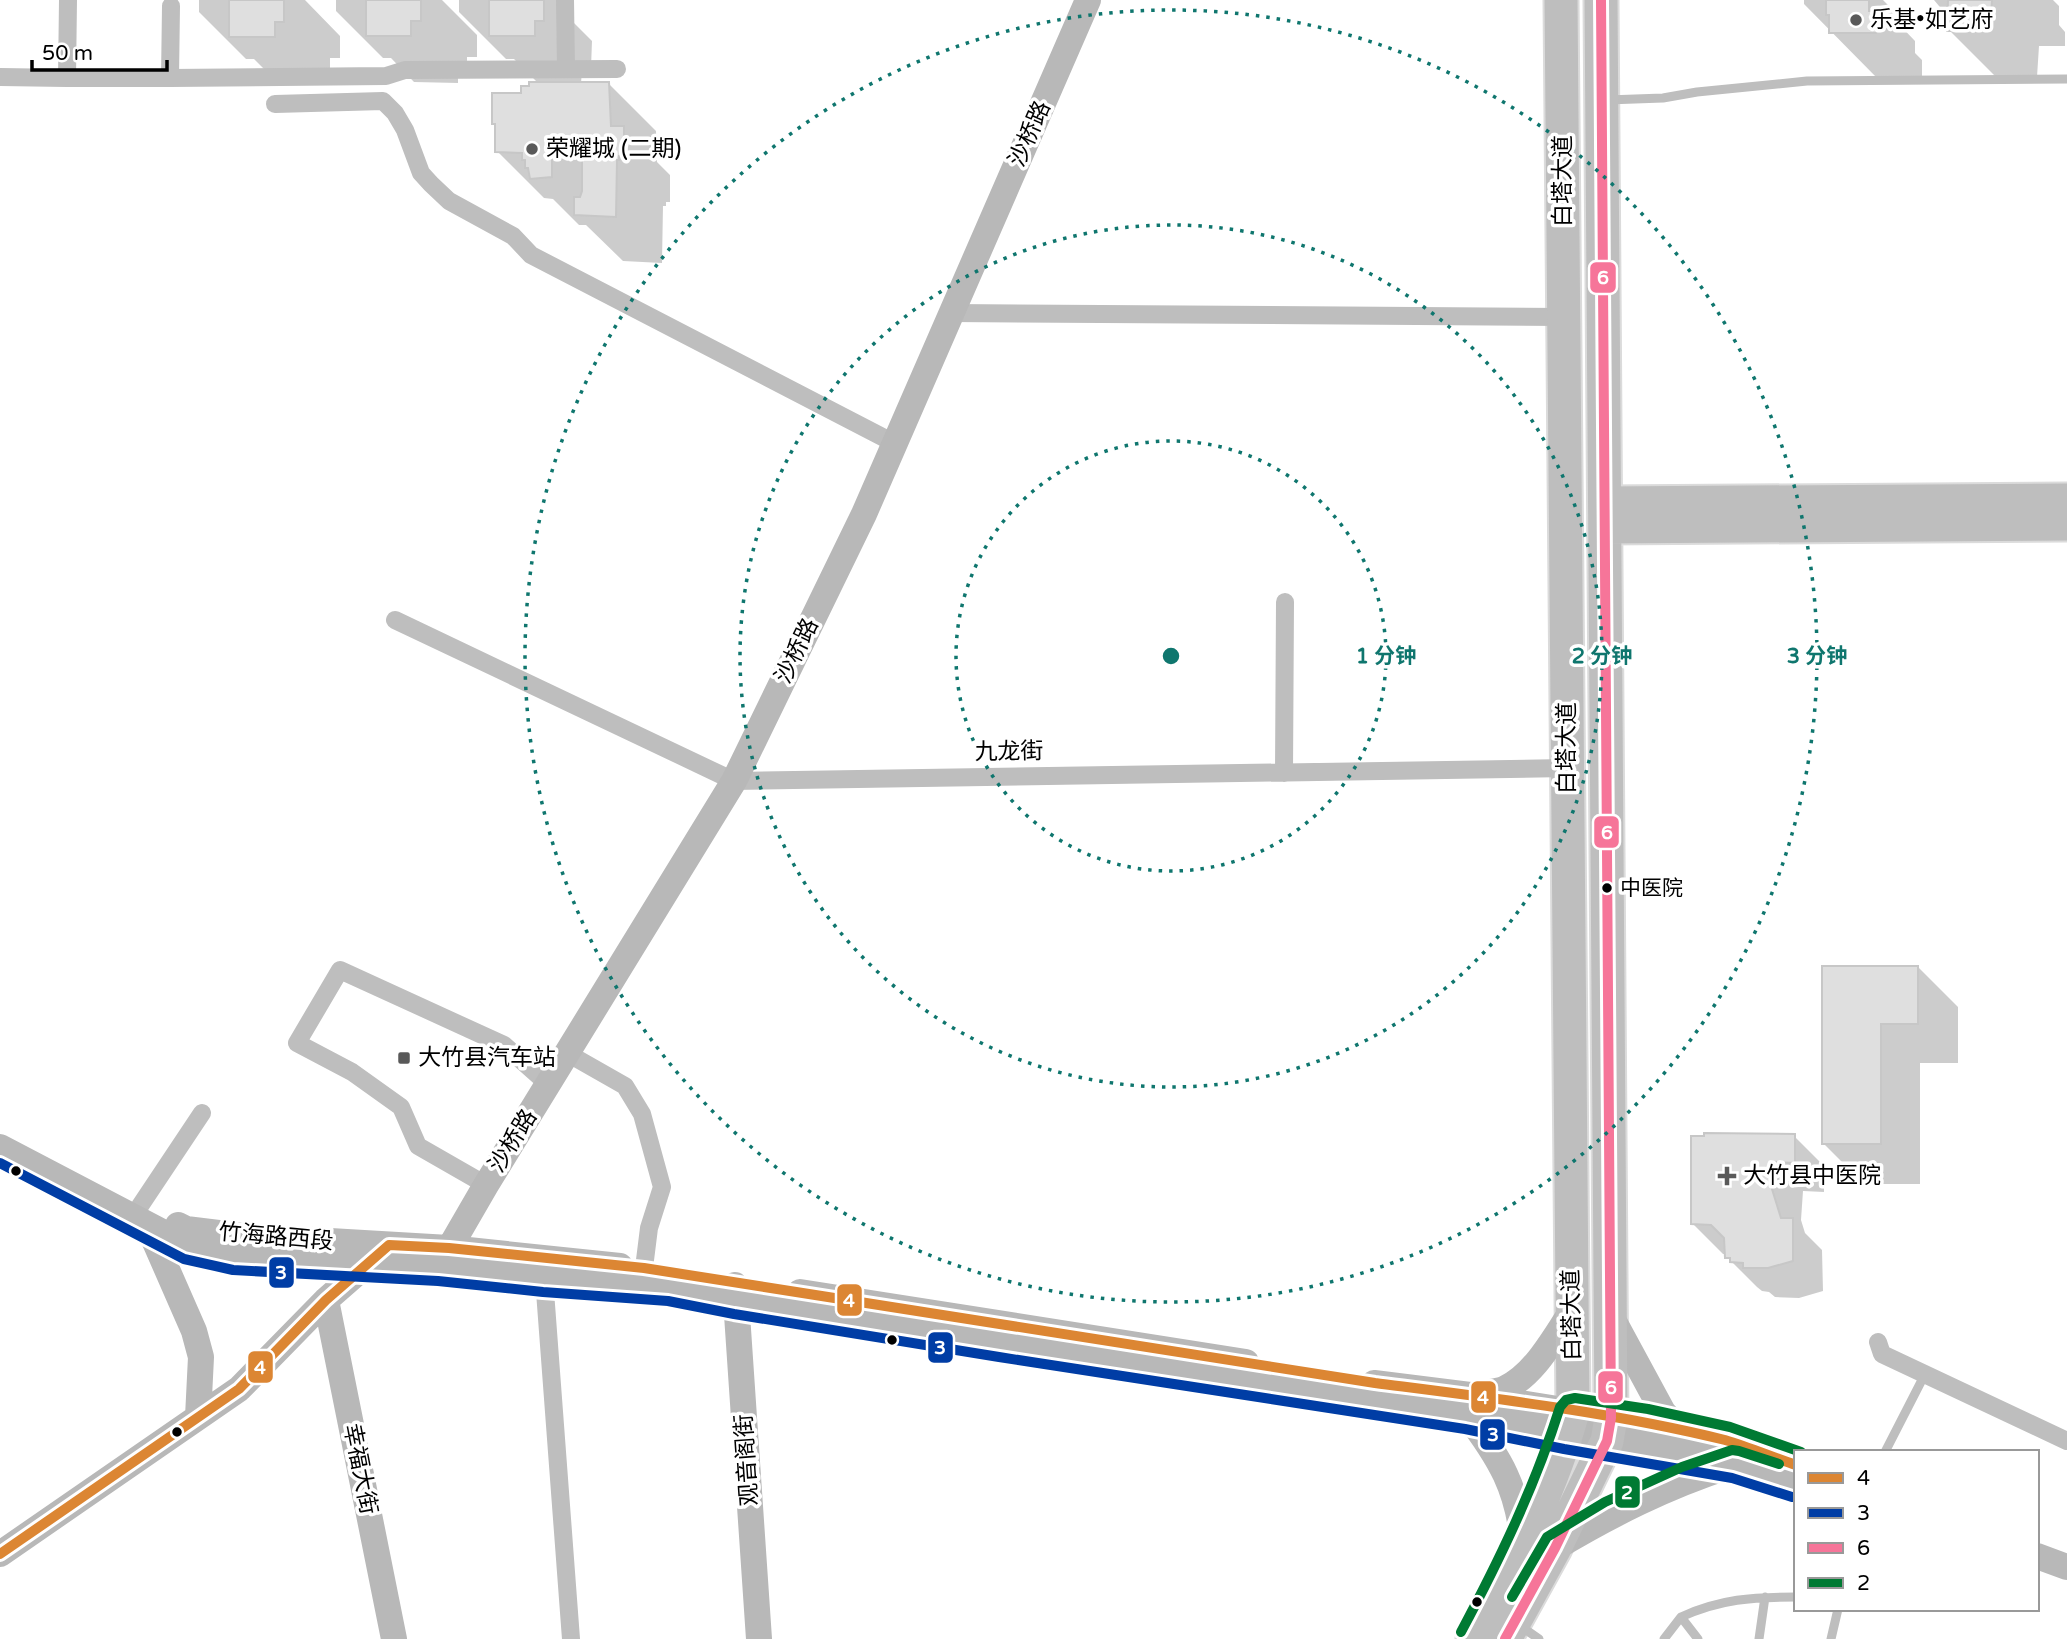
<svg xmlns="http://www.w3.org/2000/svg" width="2067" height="1639" viewBox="0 0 2067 1639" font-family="'Varela Round','Noto Sans SC',sans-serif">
<rect width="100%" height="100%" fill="#fff"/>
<path fill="#0003" d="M199 0H305L340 36V58H330V68L278 83 254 59H246L199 12Z
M336 0H442L477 35V57H467V67H458V83L414 82 391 58H383L336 11Z
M459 0H564L572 21 592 41 591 68H582L581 84H609L656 131 657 162 670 175V202H666V206H663L662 263 623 261 586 225H579L553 199 544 198 497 151V127L494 123 523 94 539 84 514 59H506L459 12Z
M1804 0H1883L1893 10V18L1915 41V53L1922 60V80L1878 79 1804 4Z
M1934 0H2053L2059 6V25L2065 32V46H2039L2037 77H1996L1949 30V18Z
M1824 967H1918L1958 1007V1063H1920V1184H1864L1824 1144Z
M1794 1136 1824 1166V1192L1803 1191 1801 1220 1805 1233 1822 1250 1823 1291 1799 1298 1775 1297 1769 1292 1762 1291 1757 1287 1727 1257V1254H1723L1693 1224Z"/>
<path fill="#dfdfdf" stroke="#c7c7c7" stroke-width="2" d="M229 0H284V22H275V37H229Z
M366 0H421V21H411V36H366Z
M489 0H544V21H535V36H489Z
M1826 0H1869V11H1876V33H1829V15H1826Z
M1948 0H1992L1990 31H1947Z
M529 82H609L611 126H624V156H619V160H617L616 217 574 215V197H580L582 191V159H552V177L530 179 528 168H525V160H522V153L495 152V124H492V93H521V86H529Z
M1822 966H1918V1024H1881V1144H1822Z
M1704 1133 1795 1134V1163L1773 1162 1772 1189 1781 1218H1793V1261L1768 1268H1743V1263L1730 1262V1258H1725L1724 1238 1711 1225 1691 1224V1136H1704Z"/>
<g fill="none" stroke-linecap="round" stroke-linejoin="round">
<defs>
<path id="highway" d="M1605 503 2067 500
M1605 527 2067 524
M1473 1639C1512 1566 1551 1493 1573 1412L1561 0
M1505 1639 1555 1548 1607 1441 1611 1418 1601 0"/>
</defs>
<use href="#highway" stroke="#dbdbdb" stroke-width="37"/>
<path stroke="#bebebe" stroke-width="9" d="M1607 100 1663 98 1697 92 1807 81 2067 79
M1885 1452 1925 1374
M1519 1625 1539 1639
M1664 1639 1681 1617
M1698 1639 1681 1617C1720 1599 1753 1597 1796 1597
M1759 1639 1765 1597
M1831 1639 1838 1609"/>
<path stroke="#bebebe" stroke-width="18" d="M68 0 67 78H170L171 6
M565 0 566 68
M0 77 67 78
M170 78 386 76 405 70 617 69
M275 104 383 101 395 113 405 130 421 173 431 184 449 201 513 236 531 255 894 443
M950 313 1564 317
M395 620 734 781 1567 768
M1284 773 1285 602
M567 1053 625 1086 642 1114 662 1187 649 1228 644 1268
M486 1185 418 1146 401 1107 352 1072 297 1043 340 970 504 1045 548 1084
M140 1206 202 1113
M544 1278 571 1639
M1878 1342 1882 1354 2067 1441"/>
<path stroke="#b8b8b8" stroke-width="26" d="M0 1147 189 1246 236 1256 439 1267 544 1278 670 1287 736 1300 1001 1343 1467 1415 1566 1435 1735 1464 1796 1484
M178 1225 186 1229 243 1236 449 1248 620 1266
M148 1226 194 1331 201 1357 198 1417
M442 1261 486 1185 734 781 864 514 1088 0
M735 1285 759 1639
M800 1292 1246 1362
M326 1300 394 1639
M1611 1316 1663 1412 1680 1431
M1374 1383 1470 1395 1645 1423 1727 1441 1796 1465
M1478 1394C1486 1392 1497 1392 1504 1389 1535 1375 1554 1337 1572 1311
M1467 1415C1500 1458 1518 1489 1523 1543
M1555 1548C1612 1514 1666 1487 1730 1466
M0 1554 239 1389 326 1300 374 1258
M2037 1556 2067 1567"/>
<use href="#highway" stroke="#bebebe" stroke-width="33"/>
<defs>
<path id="bus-1" d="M0 1554 239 1389 326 1300 389 1245 449 1248 644 1268 1375 1383C1492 1398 1611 1412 1725 1440 1749 1447 1772 1457 1796 1465"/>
<path id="bus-2" d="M0 1163 184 1259 233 1270 438 1281 543 1292 668 1301 734 1314 999 1357 1465 1429 1564 1449 1732 1478 1792 1497"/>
<path id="bus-3" d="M1505 1639 1555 1548 1607 1441 1611 1418 1601 0"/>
<path id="bus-4" d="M1512 1597 1547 1537 1605 1502 1682 1467 1732 1450 1739 1451 1779 1464
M1461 1632C1500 1559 1535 1486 1560 1407L1566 1400 1575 1398 1648 1409 1730 1427 1801 1452"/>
</defs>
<use href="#bus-1" stroke="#fff" stroke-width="16"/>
<use href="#bus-2" stroke="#fff" stroke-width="16"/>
<use href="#bus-3" stroke="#fff" stroke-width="16"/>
<use href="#bus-4" stroke="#fff" stroke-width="16"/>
<use href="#bus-1" stroke="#dc8633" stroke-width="10"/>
<use href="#bus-2" stroke="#003da5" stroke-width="10"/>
<use href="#bus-3" stroke="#f67599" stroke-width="10"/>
<use href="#bus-4" stroke="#007a33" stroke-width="10"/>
</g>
<g fill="none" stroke="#0f766e" stroke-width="3.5" stroke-dasharray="3.5 7">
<circle cx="1171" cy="656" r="215"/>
<circle cx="1171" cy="656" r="431"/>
<circle cx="1171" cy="656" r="646"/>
</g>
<g fill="#595959" stroke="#fff" stroke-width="2.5">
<circle cx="1856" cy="20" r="7"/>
<circle cx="532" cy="149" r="7"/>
<rect x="397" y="1051" width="14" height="14" rx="3.5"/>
<path d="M1723.5 1165.5h7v7h7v7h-7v7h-7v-7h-7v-7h7z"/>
</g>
<g fill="#000" stroke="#fff" stroke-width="2.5">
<circle cx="1607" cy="888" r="6"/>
<circle cx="16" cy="1171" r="6"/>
<circle cx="892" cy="1340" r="6"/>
<circle cx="177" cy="1432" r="6"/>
<circle cx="1477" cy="1602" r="6"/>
</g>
<g text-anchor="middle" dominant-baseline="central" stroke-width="7" stroke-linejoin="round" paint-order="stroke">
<g font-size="21" fill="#000" stroke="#fff" text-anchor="start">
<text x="1620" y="888">中医院</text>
</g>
<g font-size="23" fill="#000" stroke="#fff" text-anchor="start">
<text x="1870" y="20">乐基•如艺府</text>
<text x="546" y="149">荣耀城 (二期)</text>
<text x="418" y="1058">大竹县汽车站</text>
<text x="1743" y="1176">大竹县中医院</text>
</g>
<g font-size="23" fill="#000" stroke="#fff">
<text transform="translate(1030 134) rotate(-66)">沙桥路</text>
<text transform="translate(1563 181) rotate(-90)">白塔大道</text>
<text transform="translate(797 651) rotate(-64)">沙桥路</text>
<text transform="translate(1567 748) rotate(-90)">白塔大道</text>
<text transform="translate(1009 752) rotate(-1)">九龙街</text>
<text transform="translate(513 1141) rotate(-58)">沙桥路</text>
<text transform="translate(276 1237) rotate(5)">竹海路西段</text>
<text transform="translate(1572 1315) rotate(-91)">白塔大道</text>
<text transform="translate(747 1460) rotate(-94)">观音阁街</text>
<text transform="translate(360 1469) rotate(79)">幸福大街</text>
</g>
</g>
<circle cx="1171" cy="656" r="10" fill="#0f766e" stroke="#fff" stroke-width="3.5"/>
<g font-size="21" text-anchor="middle" font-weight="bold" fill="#0f766e" stroke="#fff" stroke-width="7" stroke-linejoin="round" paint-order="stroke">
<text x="1386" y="663">1 分钟</text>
<text x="1602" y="663">2 分钟</text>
<text x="1817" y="663">3 分钟</text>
</g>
<g stroke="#fff" stroke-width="2.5">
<rect x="1589" y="261" width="28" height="33" rx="7" fill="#f67599"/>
<rect x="1593" y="815" width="27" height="34" rx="7" fill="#f67599"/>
<rect x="268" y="1256" width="27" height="33" rx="7" fill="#003da5"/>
<rect x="836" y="1283" width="27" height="34" rx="7" fill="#dc8633"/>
<rect x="927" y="1331" width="27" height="33" rx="7" fill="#003da5"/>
<rect x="247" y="1350" width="27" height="34" rx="7" fill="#dc8633"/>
<rect x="1597" y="1370" width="27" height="34" rx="7" fill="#f67599"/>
<rect x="1470" y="1380" width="27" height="34" rx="7" fill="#dc8633"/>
<rect x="1479" y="1418" width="27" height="33" rx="7" fill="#003da5"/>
<rect x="1614" y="1475" width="27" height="34" rx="7" fill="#007a33"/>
</g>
<g font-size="19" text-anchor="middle" font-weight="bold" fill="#fff">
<text x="1603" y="284">6</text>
<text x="1607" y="839">6</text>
<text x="281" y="1279">3</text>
<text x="849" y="1307">4</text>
<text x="940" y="1354">3</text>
<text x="260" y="1374">4</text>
<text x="1611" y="1394">6</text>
<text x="1483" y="1404">4</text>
<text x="1493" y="1441">3</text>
<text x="1627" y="1499">2</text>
</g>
<rect x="1794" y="1450" width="245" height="161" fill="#ffffff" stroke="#999999" stroke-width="2"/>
<rect x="1808" y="1473" width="35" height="10" fill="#dc8633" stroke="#999999" stroke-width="2"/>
<text x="1857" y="1485" font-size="21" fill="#000000">4</text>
<rect x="1808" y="1508" width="35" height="10" fill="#003da5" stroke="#999999" stroke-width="2"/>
<text x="1857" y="1520" font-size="21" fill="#000000">3</text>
<rect x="1808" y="1543" width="35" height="10" fill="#f67599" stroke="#999999" stroke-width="2"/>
<text x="1857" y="1555" font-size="21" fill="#000000">6</text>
<rect x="1808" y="1578" width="35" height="10" fill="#007a33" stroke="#999999" stroke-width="2"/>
<text x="1857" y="1590" font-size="21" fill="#000000">2</text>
<path d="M32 60v10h135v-10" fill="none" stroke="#000000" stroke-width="3.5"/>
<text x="42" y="60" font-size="21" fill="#000000" stroke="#ffffff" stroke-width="5" paint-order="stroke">50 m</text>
</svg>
